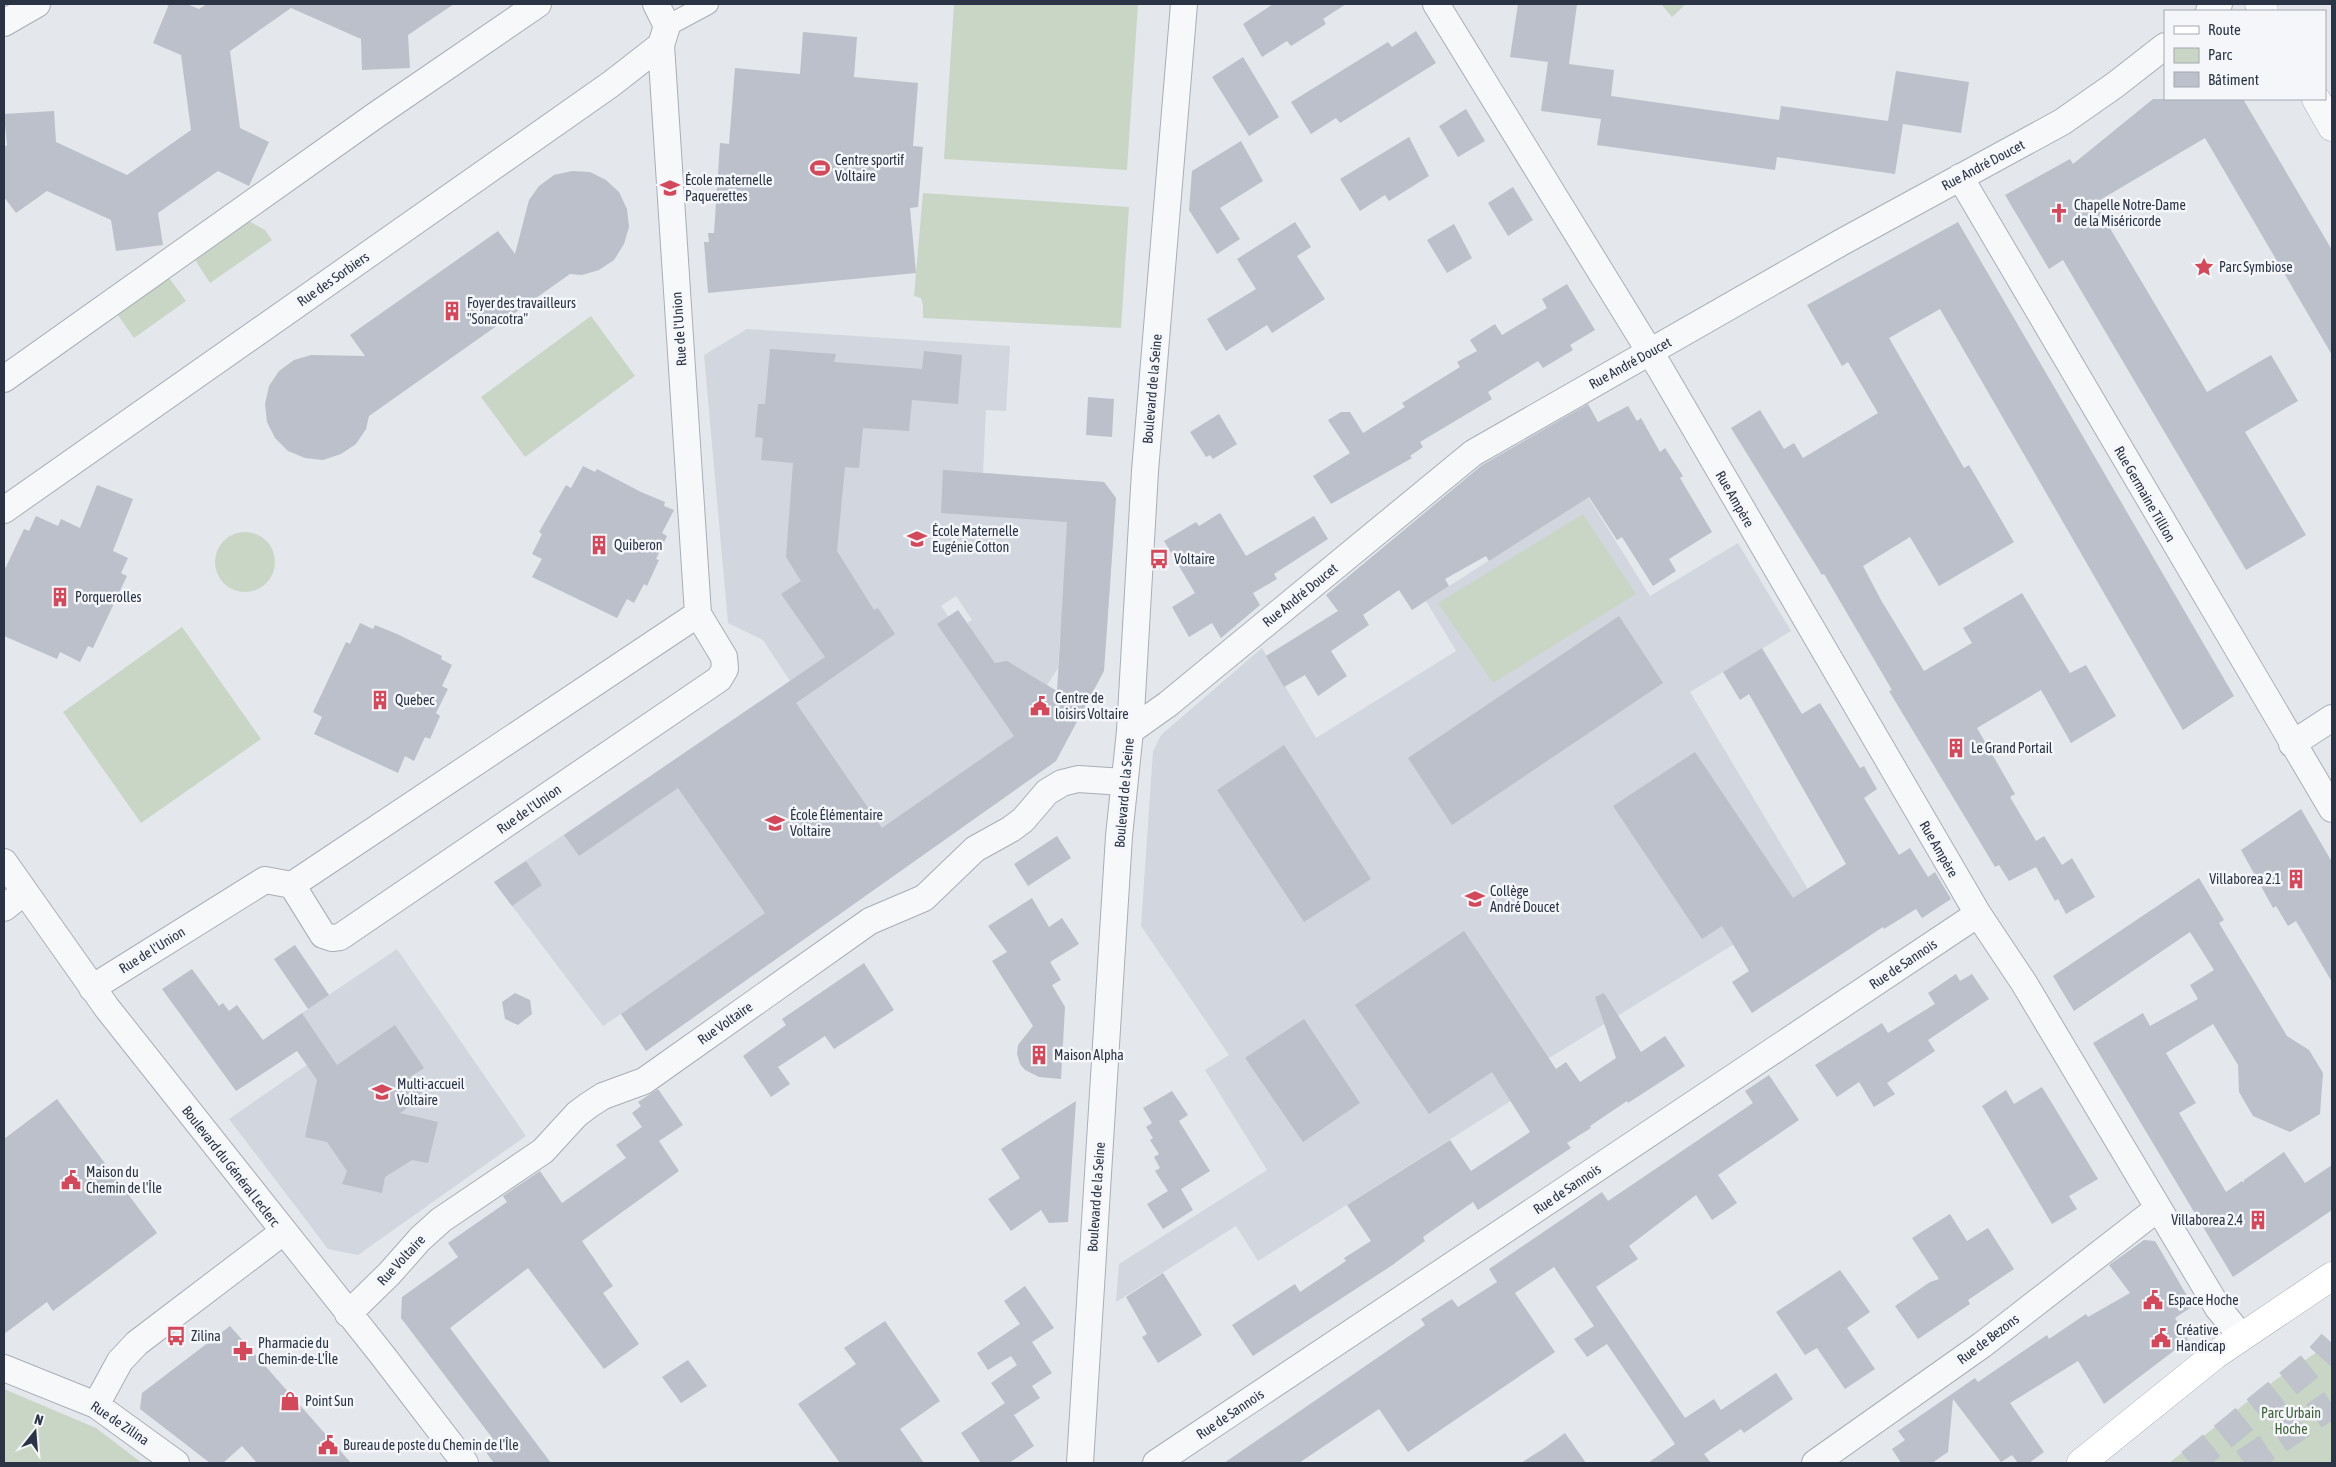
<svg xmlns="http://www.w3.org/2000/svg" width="2336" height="1467" viewBox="0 0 2336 1467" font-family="'Asap Condensed',sans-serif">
<rect width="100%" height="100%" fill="#e4e7ec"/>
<path fill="#d2d6de" d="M747 329 1010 346 1006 411 986 410 983 473 1104 482 1116 498 1106 640 1060 633 1058 668 1047 685 1007 662 995 663 967 623 972 620 956 596 941 606 1052 764 646 1051 621 1014 603 1026 494 882 790 681 763 640 728 623 704 355Z
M1588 497 1650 596 1738 543 1791 631 1690 692 1812 896 1512 1081 1520 1095 1258 1261 1236 1226 1116 1302 1119 1264 1267 1170 1205 1070 1229 1055 1141 926 1153 751 1161 735 1262 648 1316 738 1456 651 1426 601Z
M397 949 526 1136 358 1255 328 1249 229 1119 327 1051 302 1013Z"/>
<path fill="#c9d6c5" d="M954 4H1138L1127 170 944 159Z
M1661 4H1686L1672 17Z
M923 193 1129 207 1121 328 923 318V305L921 298 914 296Z
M245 219 265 230 272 240 210 283 192 255Z
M167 275 186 301 134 338 115 311Z
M591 316 635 376 525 457 481 397Z
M1583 514 1636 594 1493 683 1438 603Z
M215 562a30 30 0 1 1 60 0a30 30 0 1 1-60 0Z
M182 627 261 739 141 823 63 712Z
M2332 1342V1463H2169L2274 1381Z
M4 1389 96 1428 142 1463H4Z"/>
<path fill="#bbc0ca" d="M169 4H187L199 9 207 4H454L408 35 410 68 362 70 361 39 291 8 230 51 240 128 269 142 249 186 218 171 158 213 163 245 116 251 111 220 47 191 16 213 4 197V147L7 145 4 114 54 111 56 142 127 175 191 130 181 55 153 43Z
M1273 4H1346L1323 19 1326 24 1291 46 1287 41 1262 57 1243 24Z
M1518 4H1577L1569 64 1614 70 1611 96 1779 120 1781 106 1888 121 1896 71 1969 82 1961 133 1903 124 1895 174 1777 157 1775 170 1597 145 1601 119 1541 111 1548 62 1510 57Z
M1416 31 1436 63 1340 123 1336 118 1311 134 1291 102 1388 42 1392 47Z
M803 32 857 37 854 77 918 83 913 146 923 147 918 207 910 208 916 273 708 293 704 242H709L708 233H714L720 143 729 144 735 68 800 74Z
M1243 57 1279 117 1249 136 1212 77Z
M2153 99H2243L2332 250V355L2205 138 2095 203 2207 392 2271 355 2298 401 2245 432 2306 535 2246 570 2063 260 2049 269 2005 195 2070 159 2073 164Z
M1466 109 1485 141 1458 157 1439 126Z
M1409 137 1429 176 1389 201 1385 195 1360 211 1340 179Z
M1241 141 1263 181 1220 208 1240 239 1217 254 1189 210 1192 171Z
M572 171 590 172 606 180 619 192 627 209 629 227 624 244 614 260 599 270 582 275 570 274 369 416 366 429 356 444 341 454 323 460 305 458 288 451 275 438 267 422 265 404 269 386 279 371 294 360 311 355 365 356 350 335 498 231 515 254 529 200 539 186 554 175Z
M1513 187 1533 220 1508 236 1488 203Z
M1295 222 1311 247 1297 256 1325 299 1272 333 1267 325 1226 351 1207 319 1256 289 1237 259Z
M1958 222 2234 696 2183 730 1940 309 1889 338 1964 468 1969 465 2014 542 1939 586 1910 537 1863 566 1881 600 1924 671 1972 643 1963 628 2022 593 2070 673 2086 665 2116 716 2071 743 2041 690 1977 728 2015 794 2010 797 2036 841 2044 836 2062 865 2072 858 2095 897 2066 914 2058 899 2055 901 2036 867 2009 881 1999 865 1995 867 1889 691 1892 690 1824 574 1822 575 1731 428 1760 410 1784 449 1794 443 1803 458 1878 413 1848 362 1842 366 1807 305Z
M1454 224 1472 258 1447 273 1427 240Z
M1567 284 1595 330 1570 345 1573 350 1543 368 1538 361 1488 392 1492 399 1420 442 1423 447 1410 456 1412 458 1331 504 1313 476 1350 453 1328 420 1341 412H1350L1363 433 1405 407 1402 403 1460 367 1457 362 1477 351 1470 340 1495 324 1502 335 1547 308 1542 299Z
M770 349 836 354 834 362 922 369 924 351 962 355 958 404 912 400 909 431 863 428 859 468 845 467 837 551 874 610 878 608 895 634 796 703 882 828 1014 736 937 624 958 610 995 663 1007 661 1057 691 1067 522 941 513 943 470 1104 482 1116 498 1104 671 1056 761 646 1051 621 1014 765 913 678 788 579 856 564 835 825 657 781 594 801 581 786 557 793 463 761 460 763 438 755 437 758 404H765Z
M1088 397 1114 399 1112 437 1086 435Z
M1588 404 1598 422 1628 406 1637 421 1641 418 1660 452 1665 448 1683 476 1680 478 1712 532 1669 559 1676 571 1653 586 1622 537 1617 540 1589 497 1489 561 1486 556 1445 579 1449 586 1412 610 1399 590 1363 615 1369 625 1331 651 1347 676 1318 696 1305 675 1284 687 1266 656 1338 611 1326 595 1482 465Z
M1219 414 1237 444 1213 459 1210 455 1206 457 1190 432Z
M583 466 595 472 597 469 641 492 665 502 664 506 674 510 662 533 667 536 656 559 659 560 647 586 644 584 634 603 627 599 617 618 532 577 542 559 532 554 542 534 539 532 566 485 571 488Z
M97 485 133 499 113 551 128 558 121 573 127 576 93 648 88 646 80 662 60 652 57 659 4 636V571L24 529 29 531 36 516 58 526 61 519 80 528Z
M1220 513 1246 556 1314 516 1328 539 1274 574 1277 579 1253 593 1260 605 1221 638 1212 623 1189 637 1172 607 1195 593 1164 541 1196 522 1199 526Z
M1619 616 1663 683 1452 825 1408 758Z
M360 623 373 629 375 625 397 634 442 656 441 659 452 665 442 686 448 689 436 713 440 716 430 739 425 737 414 761 405 756 398 773 314 734 322 717 313 712 346 642 350 644Z
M1762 648 1802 714 1820 703 1860 768 1864 766 1877 789 1864 798 1899 855 1910 848 1928 877 1935 872 1951 899 1922 918 1916 909 1884 929 1883 927 1752 1013 1732 982 1749 971 1722 926 1702 939 1613 806 1695 752 1793 898 1846 864 1749 694 1740 700 1723 672Z
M1284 745 1371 879 1304 922 1217 790Z
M2301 809 2332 862V982L2296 921 2288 926 2276 906 2273 908 2241 850Z
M1057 836 1071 858 1028 886 1014 864Z
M526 861 542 885 512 906 494 882Z
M2199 878 2224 920 2219 923 2287 1036 2309 1050 2323 1073 2320 1114 2290 1132 2253 1116 2239 1092 2238 1065 2213 1024 2166 1053 2196 1103 2179 1113 2226 1192 2242 1181 2244 1183V1180L2284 1152 2305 1183 2332 1165V1210L2233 1277 2093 1043 2143 1013 2150 1026 2198 999 2190 985 2214 970 2190 932 2074 1011 2053 976Z
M1032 898 1049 927 1062 918 1079 944 1050 962 1061 980 1052 985 1065 1007 1061 1079 1039 1077 1025 1070 1020 1064 1017 1054 1018 1045 1033 1026 992 961 1007 952 988 926Z
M1464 931 1556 1069 1566 1062 1580 1082 1616 1058 1595 997 1604 993 1641 1052 1665 1036 1685 1066 1628 1103 1627 1101 1590 1126 1591 1128 1567 1143 1571 1148 1478 1210 1473 1202 1423 1237 1425 1241 1391 1266 1253 1356 1232 1325 1295 1284 1300 1292 1346 1261 1344 1258 1371 1241 1347 1205 1450 1140 1471 1171 1530 1132 1492 1072 1429 1114 1355 1005Z
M295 945 329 995 308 1009 274 959Z
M864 963 894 1010 834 1049 825 1036 778 1067 790 1084 771 1097 743 1056 786 1025 782 1019Z
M192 969 219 1006 223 1003 229 1011 237 1005 263 1040 302 1013 337 1065 395 1025 424 1068 410 1077 424 1097 400 1113 438 1122 428 1163 412 1160 385 1177 382 1193 342 1184 347 1171 327 1142 305 1137 317 1080 297 1051 236 1091 162 989Z
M1956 974 1960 981 1972 974 1989 999 1928 1040 1935 1051 1887 1083 1895 1094 1874 1107 1859 1082 1837 1097 1815 1065 1882 1023 1888 1033 1935 1004 1928 993Z
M515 993 530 1000 532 1014 518 1025 505 1019 502 1002Z
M1304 1019 1360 1103 1303 1142 1245 1058Z
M1769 1075 1799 1120 1718 1175 1737 1203 1712 1220 1696 1195 1629 1246 1638 1259 1596 1287 1685 1418 1714 1399 1721 1410 1776 1373 1793 1399 1744 1433 1741 1429 1704 1454 1711 1463H1648L1675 1444 1607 1344 1587 1357 1574 1339 1594 1326 1554 1267 1515 1293 1555 1352 1408 1452 1379 1409 1299 1463H1224L1425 1325 1421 1319 1452 1299 1458 1307 1497 1282 1489 1269 1602 1192 1608 1201 1753 1103 1745 1091Z
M2042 1087 2098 1179 2069 1196 2077 1209 2052 1224 1982 1106 2006 1090 2014 1104Z
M658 1089 683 1125 659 1141 679 1171 582 1241 613 1286 603 1293 639 1344 604 1369 528 1268 450 1328 551 1463H494L482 1447 493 1439 401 1318 402 1297 458 1257 448 1243 507 1202 503 1196 540 1171 562 1203 626 1158 616 1145 642 1127 632 1113 641 1106 638 1102Z
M1172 1091 1188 1115 1179 1121 1210 1171 1181 1189 1193 1210 1163 1229 1147 1204 1168 1191 1155 1171 1160 1168 1154 1157 1159 1154 1150 1140 1153 1138 1146 1127 1152 1123 1143 1108Z
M57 1099 157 1233 53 1311 47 1302 4 1334V1139Z
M1076 1101 1068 1222 1049 1223 1041 1210 1011 1231 988 1199 1020 1178 1001 1149Z
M1950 1214 1967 1241 1988 1228 2014 1269 1968 1300 1970 1304 1918 1339 1895 1306 1930 1282 1939 1279 1912 1238Z
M2144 1240 2155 1241 2193 1306 2175 1318 2188 1340 2104 1404 2078 1361 2010 1403 2044 1452 2029 1463H2018L2012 1455 2001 1462 1953 1399 1948 1452 1932 1463H1901L1892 1449 1905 1440 1898 1431 1975 1378 1978 1382 2047 1335 2049 1339 2086 1314 2088 1317 2130 1293 2109 1265Z
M1840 1270 1870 1312 1847 1328 1875 1369 1845 1389 1817 1348 1805 1355 1776 1312Z
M1163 1273 1202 1335 1158 1363 1142 1337 1147 1334 1126 1297Z
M1025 1286 1054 1328 1032 1342 1052 1373 1032 1386 1040 1398 1014 1415 1034 1446 1009 1463H981L961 1433 1005 1403 991 1383 1017 1365 1011 1356 988 1370 977 1353 1020 1324 1004 1301Z
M885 1321 940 1401 900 1429 924 1463H840L798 1404 856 1364 844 1348Z
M230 1326 351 1463H257L242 1446 223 1463H210L140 1409 142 1393Z
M688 1360 707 1386 681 1403 662 1377Z
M1565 1433 1586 1463H1521L1546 1447Z"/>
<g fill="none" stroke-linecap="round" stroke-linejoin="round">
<path stroke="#bfc3cb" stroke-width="28" stroke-dasharray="28 14" stroke-linecap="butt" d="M2190 1463 2316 1361 2332 1343
M2244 1463 2332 1404"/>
<defs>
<path id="pedestrian" d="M667 26 708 4"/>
<path id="minor" d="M1436 4 1661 370 1978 914 2024 983 2218 1308 2242 1337
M2209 11 2219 4
M4 23 37 4
M1960 177 2332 809
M4 379 376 115 538 4
M4 510 611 84 661 45
M1130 731 1168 704 1473 453 1842 242 2062 122 2115 85 2165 46
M2292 744 2332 718
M4 862 107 1008 383 1356 465 1463
M292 885 323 935 332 938 340 937 719 679 725 669 724 657 698 614 661 45 667 26 656 4
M4 908 24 892
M92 988 265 880 292 885 698 614
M348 1314 389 1274 420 1239 441 1220 543 1151 577 1114 589 1105 603 1096 644 1081 870 921 924 898 975 849 1011 829 1023 820 1047 792 1062 783 1078 779 1124 782
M4 1368 96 1405 176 1463
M96 1405 120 1361 137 1343 283 1232
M1080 1463 1119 836 1130 731 1145 471 1184 4
M1156 1463 1978 914
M1815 1463 1982 1345 2157 1209"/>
<path id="tertiary" d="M2259 4 2264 11
M2316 99 2332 127"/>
<path id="secondary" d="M2081 1463 2215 1355 2332 1276"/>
</defs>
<use href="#pedestrian" stroke="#a9aeb7" stroke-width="22"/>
<use href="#minor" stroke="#a9aeb7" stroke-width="28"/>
<use href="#tertiary" stroke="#a9aeb7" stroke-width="29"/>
<use href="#secondary" stroke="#a9aeb7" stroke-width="29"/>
<use href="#pedestrian" stroke="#f7f8fa" stroke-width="20"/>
<use href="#minor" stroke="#f7f8fa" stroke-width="26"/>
<use href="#tertiary" stroke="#f7f8fa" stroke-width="28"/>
<use href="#secondary" stroke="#fff" stroke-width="28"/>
</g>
<defs>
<symbol id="stadium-bare" viewBox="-9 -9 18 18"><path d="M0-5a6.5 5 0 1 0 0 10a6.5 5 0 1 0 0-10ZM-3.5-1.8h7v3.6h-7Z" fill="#d1495b" stroke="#f4f6f9" stroke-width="2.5" paint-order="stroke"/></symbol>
<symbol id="school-bare" viewBox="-9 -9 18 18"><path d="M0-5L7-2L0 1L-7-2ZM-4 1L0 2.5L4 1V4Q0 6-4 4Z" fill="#d1495b" stroke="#f4f6f9" stroke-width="2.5" paint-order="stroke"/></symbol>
<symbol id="church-bare" viewBox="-9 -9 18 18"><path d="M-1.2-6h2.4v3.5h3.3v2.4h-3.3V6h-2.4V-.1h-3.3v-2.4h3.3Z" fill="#d1495b" stroke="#f4f6f9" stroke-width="2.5" paint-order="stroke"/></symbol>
<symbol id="sight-bare" viewBox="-9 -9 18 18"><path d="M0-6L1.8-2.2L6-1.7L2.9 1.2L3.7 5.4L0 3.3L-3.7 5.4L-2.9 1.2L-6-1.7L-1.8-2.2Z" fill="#d1495b" stroke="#f4f6f9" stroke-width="2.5" paint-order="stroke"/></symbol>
<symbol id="building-bare" viewBox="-9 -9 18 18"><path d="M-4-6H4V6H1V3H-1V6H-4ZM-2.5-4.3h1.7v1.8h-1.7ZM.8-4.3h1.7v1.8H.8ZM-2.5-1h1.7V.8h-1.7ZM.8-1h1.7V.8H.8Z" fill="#d1495b" stroke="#f4f6f9" stroke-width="2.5" paint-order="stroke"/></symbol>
<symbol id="bus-bare" viewBox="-9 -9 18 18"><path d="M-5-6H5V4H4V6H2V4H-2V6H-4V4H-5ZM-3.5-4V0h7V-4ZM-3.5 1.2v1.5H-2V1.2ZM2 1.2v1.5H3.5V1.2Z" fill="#d1495b" stroke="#f4f6f9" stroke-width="2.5" paint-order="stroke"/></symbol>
<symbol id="civic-bare" viewBox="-9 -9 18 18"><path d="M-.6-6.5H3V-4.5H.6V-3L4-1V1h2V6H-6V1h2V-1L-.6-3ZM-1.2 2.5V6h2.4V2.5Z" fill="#d1495b" stroke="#f4f6f9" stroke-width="2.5" paint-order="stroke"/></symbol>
<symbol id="pharmacy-bare" viewBox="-9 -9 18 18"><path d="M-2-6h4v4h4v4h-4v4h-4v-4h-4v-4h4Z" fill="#d1495b" stroke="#f4f6f9" stroke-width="2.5" paint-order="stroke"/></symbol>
<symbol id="shop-bare" viewBox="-9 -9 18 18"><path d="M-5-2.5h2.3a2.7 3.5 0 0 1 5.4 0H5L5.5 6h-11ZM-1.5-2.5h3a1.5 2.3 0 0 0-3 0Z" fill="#d1495b" stroke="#f4f6f9" stroke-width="2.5" paint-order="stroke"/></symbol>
</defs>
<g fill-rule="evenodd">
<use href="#stadium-bare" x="806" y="154" width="28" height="28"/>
<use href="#school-bare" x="656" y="174" width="28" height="28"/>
<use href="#church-bare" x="2045" y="199" width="28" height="28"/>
<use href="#sight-bare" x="2190" y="253" width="28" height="28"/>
<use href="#building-bare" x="438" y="297" width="28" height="28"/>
<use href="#school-bare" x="903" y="525" width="28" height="28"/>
<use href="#building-bare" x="585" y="531" width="28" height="28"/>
<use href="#bus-bare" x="1145" y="545" width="28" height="28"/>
<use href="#building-bare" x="46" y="583" width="28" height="28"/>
<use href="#building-bare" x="366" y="686" width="28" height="28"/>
<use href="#civic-bare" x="1026" y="692" width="28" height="28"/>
<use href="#building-bare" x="1942" y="734" width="28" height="28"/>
<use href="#school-bare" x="761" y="809" width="28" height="28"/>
<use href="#building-bare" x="2282" y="865" width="28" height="28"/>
<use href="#school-bare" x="1461" y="885" width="28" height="28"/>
<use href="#building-bare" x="1025" y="1041" width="28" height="28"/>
<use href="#school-bare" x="368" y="1078" width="28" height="28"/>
<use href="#civic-bare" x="57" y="1166" width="28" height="28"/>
<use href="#building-bare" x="2244" y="1206" width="28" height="28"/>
<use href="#civic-bare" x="2139" y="1286" width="28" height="28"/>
<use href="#bus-bare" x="162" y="1322" width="28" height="28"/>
<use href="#civic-bare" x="2147" y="1324" width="28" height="28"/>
<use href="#pharmacy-bare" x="229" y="1337" width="28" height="28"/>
<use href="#shop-bare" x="276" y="1387" width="28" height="28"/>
<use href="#civic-bare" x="314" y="1431" width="28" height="28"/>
</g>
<g text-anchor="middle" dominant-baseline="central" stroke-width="5" stroke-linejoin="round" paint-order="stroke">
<g font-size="14" fill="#2b3445" stroke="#f4f6f9" text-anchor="start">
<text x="835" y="160">Centre sportif<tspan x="835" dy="16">Voltaire</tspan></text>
<text x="685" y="180">École maternelle<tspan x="685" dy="16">Paquerettes</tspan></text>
<text x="2074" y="205">Chapelle Notre-Dame<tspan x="2074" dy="16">de la Miséricorde</tspan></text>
<text x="2219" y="267">Parc Symbiose</text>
<text x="467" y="303">Foyer des travailleurs<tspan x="467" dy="16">"Sonacotra"</tspan></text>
<text x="932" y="531">École Maternelle<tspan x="932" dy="16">Eugénie Cotton</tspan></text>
<text x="614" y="545">Quiberon</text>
<text x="1174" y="559">Voltaire</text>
<text x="75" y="597">Porquerolles</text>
<text x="1055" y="698">Centre de<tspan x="1055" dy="16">loisirs Voltaire</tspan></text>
<text x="395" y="700">Quebec</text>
<text x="1971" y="748">Le Grand Portail</text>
<text x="790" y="815">École Élémentaire<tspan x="790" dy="16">Voltaire</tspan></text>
<text x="2281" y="879" text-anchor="end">Villaborea 2.1</text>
<text x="1490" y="891">Collège<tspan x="1490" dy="16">André Doucet</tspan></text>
<text x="1054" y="1055">Maison Alpha</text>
<text x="397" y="1084">Multi-accueil<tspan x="397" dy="16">Voltaire</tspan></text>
<text x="86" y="1172">Maison du<tspan x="86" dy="16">Chemin de l'Île</tspan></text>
<text x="2243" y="1220" text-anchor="end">Villaborea 2.4</text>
<text x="2168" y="1300">Espace Hoche</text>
<text x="2176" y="1330">Créative<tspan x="2176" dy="16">Handicap</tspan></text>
<text x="191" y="1336">Zilina</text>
<text x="258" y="1343">Pharmacie du<tspan x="258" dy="16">Chemin-de-L'Île</tspan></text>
<text x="305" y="1401">Point Sun</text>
<text x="343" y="1445">Bureau de poste du Chemin de l'Île</text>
</g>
<g font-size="14" fill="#2b3445" stroke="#f4f6f9">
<text transform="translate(1983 165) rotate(-28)">Rue André Doucet</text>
<text transform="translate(333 279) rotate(-35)">Rue des Sorbiers</text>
<text transform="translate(679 329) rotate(-94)">Rue de l'Union</text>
<text transform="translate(1630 363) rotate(-29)">Rue André Doucet</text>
<text transform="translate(1152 389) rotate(-85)">Boulevard de la Seine</text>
<text transform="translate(2145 494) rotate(60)">Rue Germaine Tillion</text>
<text transform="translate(1735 499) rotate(60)">Rue Ampère</text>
<text transform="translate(1300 595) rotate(-39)">Rue André Doucet</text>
<text transform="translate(1124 793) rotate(-85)">Boulevard de la Seine</text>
<text transform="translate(529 809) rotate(-35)">Rue de l'Union</text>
<text transform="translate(1939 849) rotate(60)">Rue Ampère</text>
<text transform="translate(152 950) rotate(-32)">Rue de l'Union</text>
<text transform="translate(1903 964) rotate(-34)">Rue de Sannois</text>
<text transform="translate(725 1023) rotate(-35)">Rue Voltaire</text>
<text transform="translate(231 1166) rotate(52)">Boulevard du Général Leclerc</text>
<text transform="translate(1567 1189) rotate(-34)">Rue de Sannois</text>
<text transform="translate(1096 1197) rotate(-86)">Boulevard de la Seine</text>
<text transform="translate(401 1260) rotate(-47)">Rue Voltaire</text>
<text transform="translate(1988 1339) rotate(-37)">Rue de Bezons</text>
<text transform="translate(1230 1414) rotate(-34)">Rue de Sannois</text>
<text transform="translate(120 1423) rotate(34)">Rue de Zilina</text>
</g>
<g font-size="14" fill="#3f6138" stroke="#f4f6f9">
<text x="2291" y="1413">Parc Urbain<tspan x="2291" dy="16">Hoche</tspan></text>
</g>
</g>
<rect width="2336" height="1467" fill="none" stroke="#2b3445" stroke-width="10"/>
<rect x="2164" y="10" width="162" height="90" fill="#f4f6f9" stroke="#a4a8b1"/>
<rect x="2174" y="26" width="25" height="8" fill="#ffffff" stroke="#a4a8b1"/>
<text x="2208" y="35" font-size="15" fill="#2b3445">Route</text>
<rect x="2174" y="48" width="25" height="15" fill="#c9d6c5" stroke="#a4a8b1"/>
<text x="2208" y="60" font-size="15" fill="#2b3445">Parc</text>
<rect x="2174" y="72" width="25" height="15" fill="#bbc0ca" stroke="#a4a8b1"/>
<text x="2208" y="85" font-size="15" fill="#2b3445">Bâtiment</text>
<g transform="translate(35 1432) rotate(17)" stroke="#f4f6f9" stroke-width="4" paint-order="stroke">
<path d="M0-4L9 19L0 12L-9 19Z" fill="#2b3445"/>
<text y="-8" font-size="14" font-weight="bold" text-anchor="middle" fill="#2b3445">N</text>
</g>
</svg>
